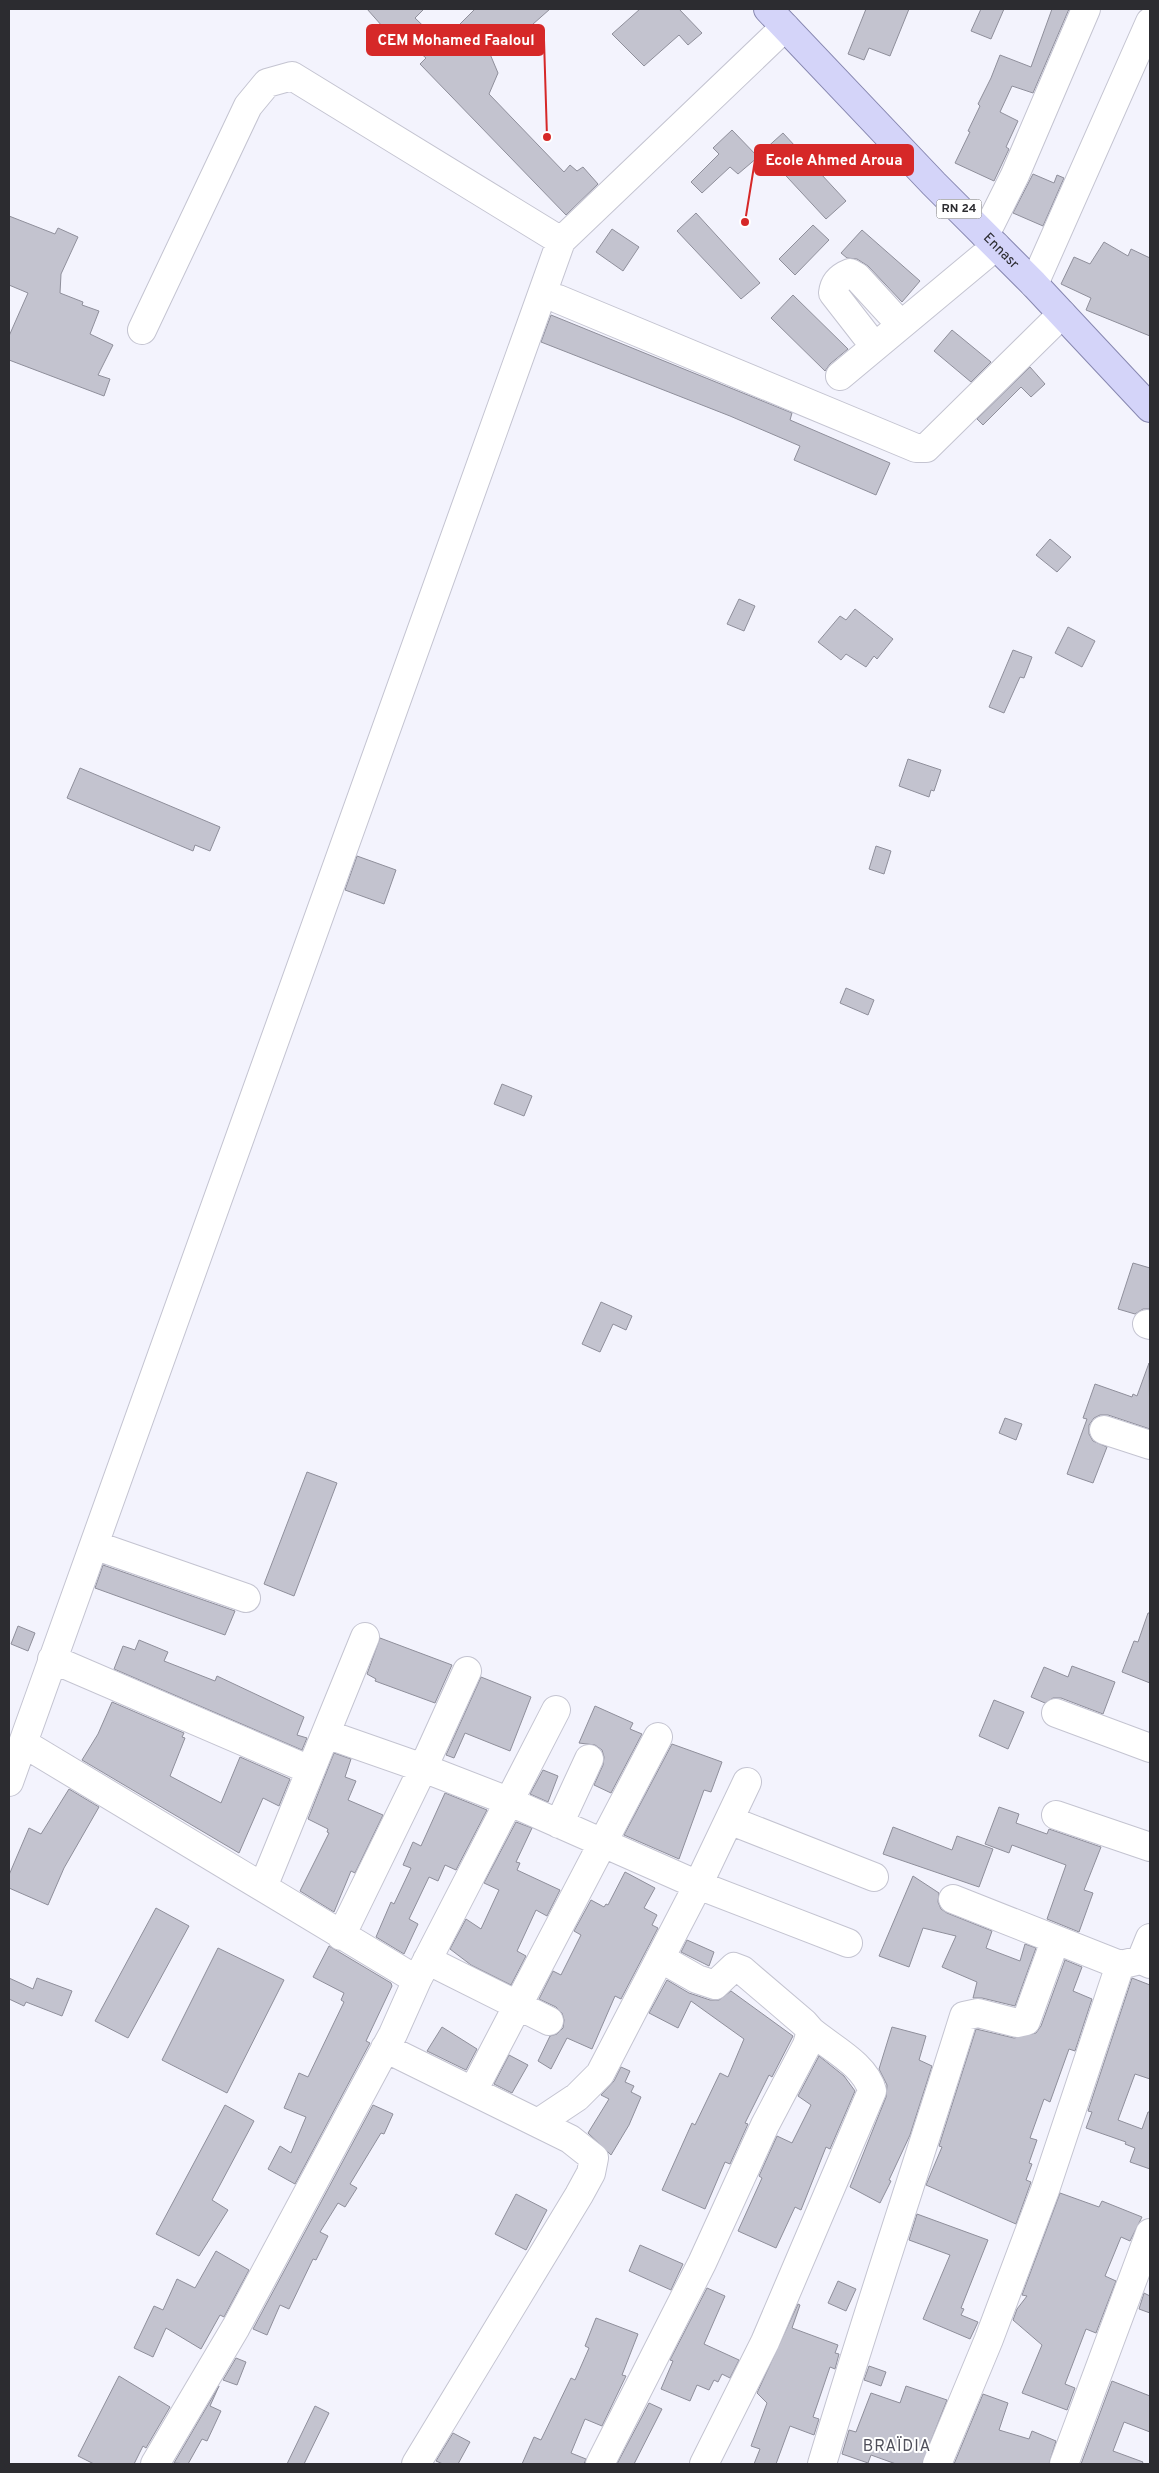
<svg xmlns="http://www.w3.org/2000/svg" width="1159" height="2473" viewBox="0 0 1159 2473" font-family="Overpass,sans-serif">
<rect width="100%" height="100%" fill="#f3f3fd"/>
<path fill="#c3c3cf" stroke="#8f8f9b" d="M367 9H424L415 18 441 43 475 9H550L515 40 509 34 490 54 498 73 489 94 564 172 570 165 577 171 583 167 598 184 566 215 420 64 426 58 404 39 398 44Z
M640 9H679L702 33 688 45 679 35 644 66 612 34Z
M866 9H909L890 56 869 48 864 60 848 54Z
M981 9H1004L991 39 971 31Z
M1052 9H1069L1033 93 1012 86 1000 112 1018 121 1006 147 1009 149 994 181 955 163 970 132 968 131 980 106 978 104 991 78 1000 55 1031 67Z
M732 130 758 157 738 174 730 167 702 193 691 182 719 154 713 148Z
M783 133 846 201 826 219 763 151Z
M1033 174 1054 183 1057 175 1064 178 1043 226 1013 213Z
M696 213 760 283 741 299 677 231Z
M9 216 55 234 58 228 78 237 61 274 60 293 83 302 82 305 99 311 90 334 113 345 98 375 110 379 104 396 9 360V336L28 293 9 285Z
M813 225 829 240 795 275 779 259Z
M612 229 639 247 623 271 596 252Z
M862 230 920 281 902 302 868 266 857 259 847 258 841 253Z
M1104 242 1128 256 1131 249 1150 258V336L1086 310 1091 298 1061 284 1074 257 1090 264Z
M793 295 848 349 830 364 825 371 771 318Z
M551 315 792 413 790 420 890 463 876 495 794 460 800 446 730 416 541 342Z
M952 330 991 362 971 382 934 351Z
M1030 367 1045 384 1031 397 1021 387 983 425 977 419Z
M1050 539 1071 557 1057 572 1036 555Z
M739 599 755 606 744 631 727 624Z
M855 609 893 639 877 659 874 656 866 667 846 654 841 660 818 642 840 616 846 620Z
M1068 627 1095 641 1082 667 1055 653Z
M1013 650 1032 657 1024 678 1020 677 1004 713 989 707Z
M908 759 941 770 934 791 931 790 929 797 899 786Z
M80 768 220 827 210 851 195 845 193 851 67 798Z
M876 846 891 851 884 874 869 869Z
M357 856 396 870 384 904 345 890Z
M846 988 874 1000 868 1015 840 1003Z
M502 1084 532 1096 524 1116 494 1104Z
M1133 1263 1150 1268V1309H1143L1135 1314 1118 1309Z
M601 1302 632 1316 626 1330 613 1324 600 1352 582 1344Z
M1149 1363 1150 1429 1108 1415H1100L1094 1418 1089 1425V1434L1093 1441 1107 1447 1093 1483 1067 1474 1087 1419 1083 1418 1095 1384 1132 1397 1133 1394 1137 1396Z
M1005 1418 1022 1424 1016 1440 999 1433Z
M307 1472 337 1483 294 1596 264 1584Z
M103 1565 235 1611 225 1635 95 1588Z
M1148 1613H1150V1683L1122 1672 1134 1641 1138 1642Z
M18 1626 35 1633 28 1651 11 1644Z
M380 1638 452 1665 435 1703 375 1681 376 1679 367 1674Z
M139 1640 168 1652 164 1661 215 1681 217 1676 304 1717 297 1735 307 1738 302 1750 114 1669 123 1646 135 1650Z
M1072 1666 1115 1682 1103 1714 1061 1698H1053L1045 1703 1031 1697 1044 1667 1068 1677Z
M481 1677 531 1697 510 1751 465 1733 454 1758 446 1755Z
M994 1700 1024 1712 1008 1749 979 1736Z
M112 1702 184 1733 182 1737 185 1738 170 1776 221 1803 240 1757 290 1779 279 1806 263 1798 239 1853 82 1760 98 1734Z
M595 1706 633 1723 630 1729 642 1734 611 1793 594 1785 603 1765 604 1757 602 1750 595 1745 579 1743Z
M672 1744 722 1762 711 1792 704 1790 679 1859 624 1835Z
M334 1753 351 1759 345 1777 356 1781 348 1800 383 1815 355 1873 351 1871 334 1912 300 1891 329 1833 327 1832 328 1829 308 1819Z
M543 1770 558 1776 548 1802 530 1794Z
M69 1789 99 1807 64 1868 48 1905 9 1888V1875L29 1828 41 1834Z
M445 1793 487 1810 456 1870 445 1865 438 1881 429 1877 409 1919 418 1924 404 1954 376 1937 391 1902 394 1904 411 1868 403 1865 413 1842 421 1846Z
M999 1807 1019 1814 1016 1823 1047 1834 1049 1829 1101 1847 1084 1890 1093 1893 1079 1932 1047 1919 1066 1865 1012 1845 1009 1853 985 1844Z
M516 1822 532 1828 516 1862 520 1863 517 1870 560 1890 547 1916 536 1910 517 1951 526 1956 511 1985 471 1965 450 1949 466 1919 481 1929 499 1890 484 1883Z
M893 1827 952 1850 957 1836 993 1849 979 1887 883 1854Z
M625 1872 655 1888 644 1908 657 1915 652 1925 658 1928 621 1999 615 1996 592 2049 567 2038 551 2069 538 2061 550 2036 557 2034 563 2028 564 2020 562 2013 556 2007 539 1999 553 1971 561 1975 581 1935 574 1931 591 1900 604 1907 606 1904 608 1905Z
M913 1876 939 1893 938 1902 941 1909 947 1913 992 1931 986 1948 1020 1961 1025 1944 1036 1948 1015 2006 982 1998H973L977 1982 942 1967 956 1936 923 1928 909 1967 879 1956Z
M156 1908 189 1926 128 2038 95 2021Z
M687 1940 714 1952 709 1966 681 1952Z
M329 1946 391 1983 392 1986 366 2041 370 2043 295 2184 268 2169 280 2146 291 2153 306 2117 284 2108 299 2073 308 2077 344 2002 341 2000 344 1993 313 1977Z
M218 1948 284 1980 227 2093 162 2060Z
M1065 1960 1082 1967 1073 1991 1092 1999 1075 2051 1069 2049 1050 2102 1044 2099 1030 2138 1037 2140 1029 2163 1032 2164 1026 2180 1031 2182 1016 2224 926 2185 942 2147 939 2146 976 2029 1014 2038 1036 2033 1041 2026Z
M9 1978 33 1989 37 1978 72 1991 62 2016 26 2002 24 2006 9 1999Z
M1132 1978 1150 1985V2079L1135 2074 1118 2120 1142 2129 1148 2112H1150V2169L1130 2162 1135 2148 1125 2144 1126 2142 1086 2128 1092 2112 1088 2111Z
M667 1980 689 1993 710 2000H719L731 1991 793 2036 772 2077 769 2075 745 2123 748 2124 730 2164 725 2162 705 2209 662 2190 692 2123 695 2125 720 2073 728 2077 744 2039 691 2001 678 2028 649 2013Z
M442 2027 477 2049 466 2070 427 2051Z
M892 2027 926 2036 919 2060 932 2066 910 2135 889 2180 891 2181 880 2203 850 2187 886 2097 887 2085 879 2069Z
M509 2055 528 2065 512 2093 494 2084Z
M819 2056 844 2076 855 2091 830 2149 826 2147 801 2210 795 2207 776 2248 738 2231 762 2178 759 2176 777 2136 792 2143 811 2105 798 2096Z
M621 2067 630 2071 625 2082 634 2086 631 2092 641 2097 629 2125 611 2155 588 2133 609 2099 601 2095 614 2081Z
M225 2105 254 2121 212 2200 228 2210 199 2256 156 2234Z
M373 2105 393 2114 384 2134 381 2133 350 2184 357 2188 345 2207 338 2203 320 2232 328 2236 316 2260 313 2259 289 2309 280 2305 267 2335 253 2329Z
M1060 2193 1099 2207 1102 2201 1142 2217 1130 2241 1121 2237 1105 2276 1116 2281 1096 2333 1086 2329 1065 2384 1075 2388 1067 2410 1022 2393 1042 2345 1013 2320 1017 2309 1027 2296 1022 2295Z
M516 2194 547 2210 526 2250 495 2234Z
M917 2214 988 2240 961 2308 964 2309 961 2315 978 2322 970 2339 923 2319 950 2255 909 2240Z
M640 2245 683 2264 671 2290 629 2271Z
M216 2251 249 2270 224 2317 220 2315 201 2349 166 2328 153 2357 134 2348 154 2306 163 2310 177 2279 195 2288Z
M838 2281 856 2289 846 2311 828 2303Z
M707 2288 725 2296 704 2344 739 2360 730 2378 722 2374 718 2382 714 2380 709 2390 697 2385 690 2401 661 2389 673 2361 670 2360Z
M1144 2293 1150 2296V2313L1139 2309Z
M798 2304 800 2305 792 2328 838 2345 835 2353 839 2354 835 2369 830 2367 813 2417 819 2419 814 2435 790 2426 776 2464H754L760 2449 751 2446 767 2403 757 2393Z
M596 2318 638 2334 622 2375 626 2376 602 2426 585 2419 571 2453 586 2459 584 2464H522L534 2437 541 2440 571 2378 575 2380 589 2348 585 2346Z
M236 2358 246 2362 237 2385 223 2380Z
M869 2366 886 2372 881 2386 864 2380Z
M119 2376 170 2407 146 2448 143 2446 134 2464H94L78 2456Z
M1112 2381 1150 2396V2432L1124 2422 1113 2451 1143 2462 1142 2464H1081Z
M219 2386 210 2406 221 2411 207 2441 202 2439 188 2464 174 2463Z
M906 2386 947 2400 922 2464H896L871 2455 868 2463 842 2454 849 2430 856 2432 871 2393 900 2403Z
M983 2394 1008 2403 999 2430 1029 2439 1032 2431 1056 2441 1049 2464H954Z
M649 2403 662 2409 634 2464H617Z
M315 2406 329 2413 304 2464H287Z
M453 2433 470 2442 458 2464H443L436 2461Z"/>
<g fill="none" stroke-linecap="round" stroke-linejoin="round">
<defs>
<path id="minor" d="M985 235 1015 175 1086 9
M1034 284 1150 22
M558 299 916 448H926L1062 314
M142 330 248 106 267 83 292 76 561 241
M875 347 833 293C834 283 840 277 850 273L857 277 901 325
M840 376 996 246
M1147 1324 1150 1325
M1104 1430 1150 1445
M94 1545 246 1598
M52 1659 310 1770
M1056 1713 1150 1748
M326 1734 423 1768 508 1801 698 1885 848 1943
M23 1743 417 1980
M9 1782 561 241 785 27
M1056 1815 1150 1847
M729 1820 874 1877
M559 1824 589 1759
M263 1887 365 1637
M953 1899 1120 1965 1141 1960 1150 1964
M341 1936 423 1768 467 1671
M427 1960 549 2021
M1141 1960 1150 1938
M385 2048 570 2139 594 2158 591 2173 579 2195 416 2464
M473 2091 658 1737
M538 2123 577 2097 600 2074 698 1885 747 1782
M155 2464 236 2327 393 2034 417 1980 556 1710
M600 2464 702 2263 765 2125 807 2045 811 2031 804 2023 742 1970 734 1967 715 1985 697 1979 660 1958
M704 2464 765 2342 872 2091C866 2065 831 2048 811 2031
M822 2464C867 2314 917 2166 964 2016L978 2013 1017 2023 1026 2021 1055 1941
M937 2464 989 2339 1045 2190 1120 1965
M1064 2464 1150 2233"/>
<g id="major">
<path id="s1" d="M768 9 934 184 1034 284 1150 408"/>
</g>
</defs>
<use href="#minor" stroke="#c4c4d1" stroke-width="30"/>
<use href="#major" stroke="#8787b0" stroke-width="30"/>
<use href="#minor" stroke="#fff" stroke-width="28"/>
<use href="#major" stroke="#d4d4f9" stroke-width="28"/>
</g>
<g text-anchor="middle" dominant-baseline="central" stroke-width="4" stroke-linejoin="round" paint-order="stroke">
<rect fill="#fff" stroke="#6b6b6e" stroke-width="1" x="936.5" y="199.5" width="45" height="19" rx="4"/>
<g font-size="12" font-weight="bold" fill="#2c2c30">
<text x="959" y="209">RN 24</text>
</g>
<g font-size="14" fill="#2c2c30" stroke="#fff">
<text stroke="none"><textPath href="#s1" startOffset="336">Ennasr</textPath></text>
</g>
<g font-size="16" letter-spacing="1" fill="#4f4f5a" stroke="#fff">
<text x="897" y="2447">BRAÏDIA</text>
</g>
</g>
<path fill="none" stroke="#d62828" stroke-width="2" d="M547 137L544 40M745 222L755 160"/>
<g fill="#d62828" stroke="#fff" stroke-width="2">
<circle cx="547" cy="137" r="5"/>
<circle cx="745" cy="222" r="5"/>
</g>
<g fill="#d62828" stroke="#d62828" stroke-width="2">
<rect x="367" y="25" width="177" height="30" rx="5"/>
<rect x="755" y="145" width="158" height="30" rx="5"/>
</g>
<g font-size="15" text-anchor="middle" font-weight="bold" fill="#fff">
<text x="456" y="45">CEM Mohamed Faaloul</text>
<text x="834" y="165">Ecole Ahmed Aroua</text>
</g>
<rect width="1159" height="2473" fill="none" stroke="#2c2c30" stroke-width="20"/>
</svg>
